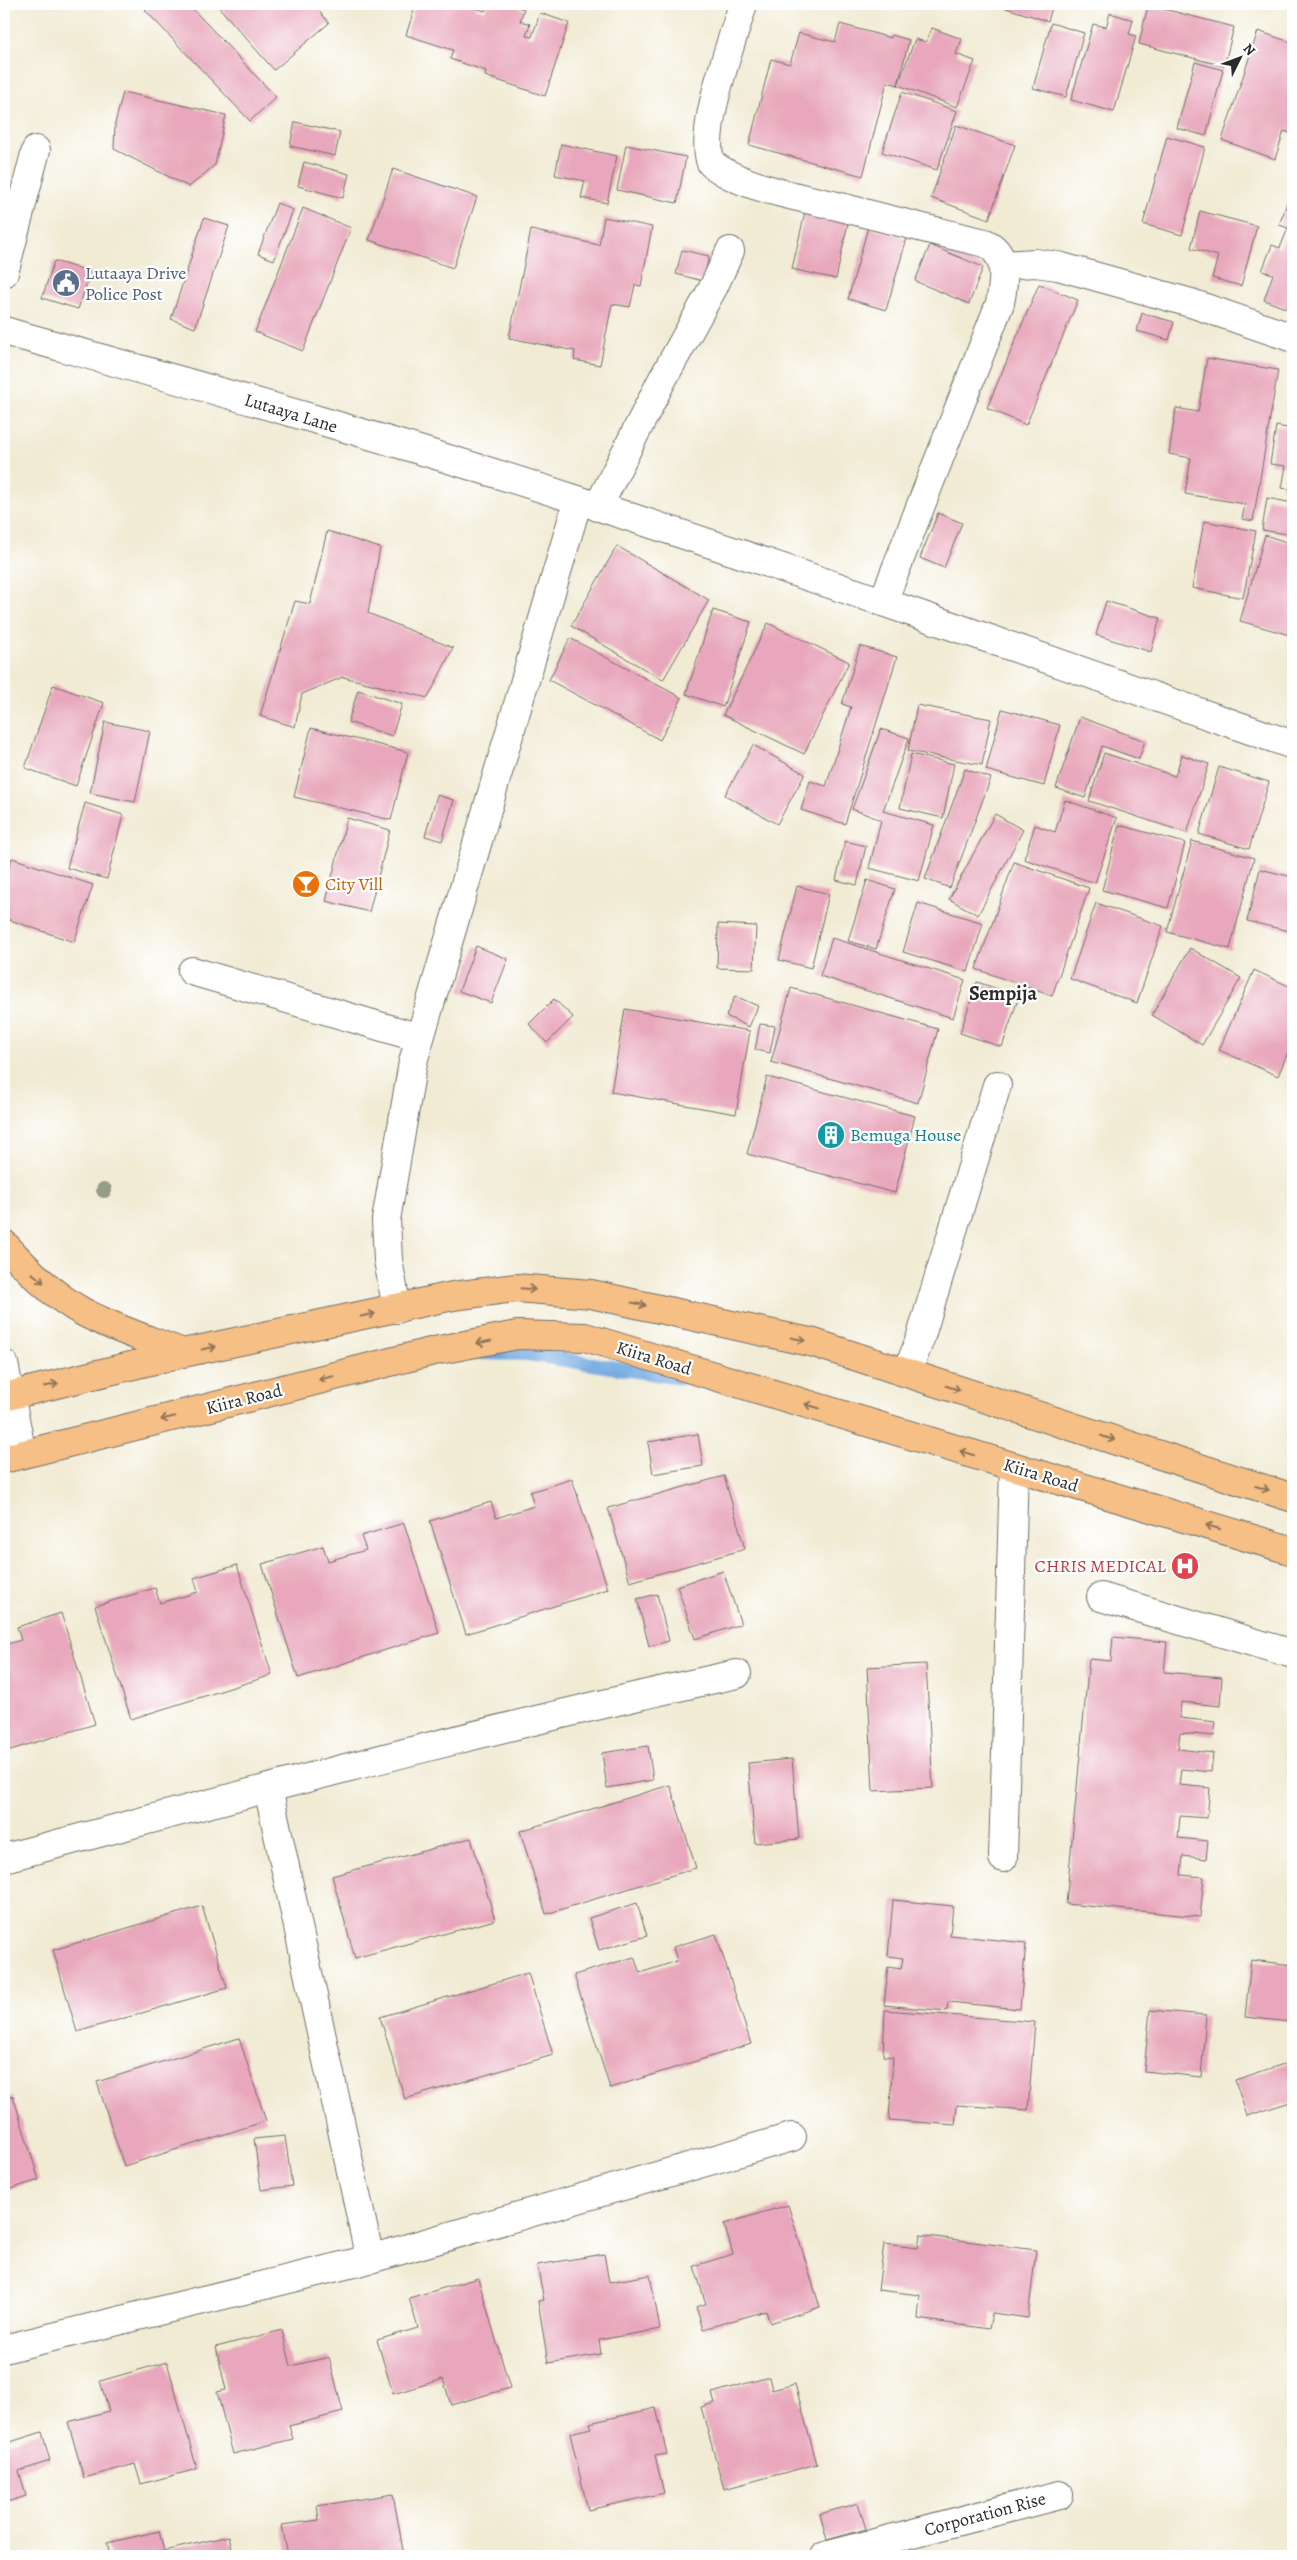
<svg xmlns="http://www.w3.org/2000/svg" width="1297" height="2560" viewBox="0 0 1297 2560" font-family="Alegreya,serif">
<rect width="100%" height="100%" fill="#fff"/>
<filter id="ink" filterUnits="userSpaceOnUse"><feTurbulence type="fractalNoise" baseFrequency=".02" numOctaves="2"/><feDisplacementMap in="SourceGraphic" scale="10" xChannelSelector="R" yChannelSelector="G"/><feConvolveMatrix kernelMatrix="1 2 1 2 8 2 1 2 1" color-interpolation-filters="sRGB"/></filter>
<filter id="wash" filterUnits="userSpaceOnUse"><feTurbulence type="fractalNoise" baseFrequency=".0096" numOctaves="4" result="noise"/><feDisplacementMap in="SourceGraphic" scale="20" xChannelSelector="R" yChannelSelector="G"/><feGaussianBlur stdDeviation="1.12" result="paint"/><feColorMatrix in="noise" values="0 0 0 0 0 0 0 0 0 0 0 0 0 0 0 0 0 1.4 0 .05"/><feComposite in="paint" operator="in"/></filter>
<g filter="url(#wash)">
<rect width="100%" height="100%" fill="#f1ebd4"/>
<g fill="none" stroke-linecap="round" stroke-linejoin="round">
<path stroke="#72a9e0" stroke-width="14" d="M477 1353 528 1354 681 1378"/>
</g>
<g id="blocks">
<path fill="#e8a7bc" d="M156 4H188L276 97 250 121 145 10Z
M216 4H313L329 23 274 70Z
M416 4H476L475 8 485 11 487 4H508L524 9 520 21 530 24 526 36 532 37 540 13 569 23 545 96 485 76 486 71 450 59 453 50 406 35Z
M993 4H1053L1048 21Z
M1148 5 1234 27 1224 66 1139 44Z
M1110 13 1133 20 1129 34 1136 36 1114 112 1071 100 1093 24 1106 27Z
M1051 23 1084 33 1066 97 1033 88Z
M840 24 891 38 892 35 909 40 898 85 887 82 863 176 749 145 771 59 790 64 799 33 835 42Z
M932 28 962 39 956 54 975 61 957 107 898 85 915 39 926 42Z
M1258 31 1293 43V134L1284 131 1275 159 1222 140Z
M1195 62 1223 70 1206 136 1177 128Z
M123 92 226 115 215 165 189 187 114 149 115 124Z
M902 92 957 111 937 170 882 152Z
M295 122 340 132 335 156 290 146Z
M956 125 1015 145 989 219 931 198Z
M1167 136 1205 147 1182 235 1143 224Z
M561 144 617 156 607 203 581 198 585 181 555 175Z
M626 145 686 157 677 203 617 190Z
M304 162 349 174 343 198 298 186Z
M393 169 477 197 453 268 369 240Z
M1293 188V311L1264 300 1273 274 1262 271 1272 245 1280 248 1288 228 1279 225Z
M277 203 293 210 274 260 258 254Z
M303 208 351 228 303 351 255 332Z
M1200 211 1257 226 1241 286 1212 278 1218 256 1191 248Z
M805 212 848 223 836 279 792 269Z
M604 217 652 227 641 286 635 285 630 307 612 304 600 365 574 360 575 351 509 338 531 230 599 245Z
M204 218 229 226 195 328 171 319Z
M868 227 907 238 886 310 848 299Z
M930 245 983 267 969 304 915 281Z
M682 250 709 256 703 281 676 274Z
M54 261 91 272 78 309 42 298Z
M1039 284 1078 300 1026 425 987 408Z
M1142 313 1174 322 1169 340 1137 331Z
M1207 358 1278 370 1253 521 1242 519 1245 504 1185 494 1191 458 1169 454 1176 408 1198 412Z
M1276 426 1293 429V490L1282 488 1286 466 1270 464Z
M1267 498 1293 503V535L1262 530Z
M938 513 962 523 944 568 920 558Z
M1204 521 1256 531 1243 598 1192 588Z
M327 531 380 548 368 613 453 648 428 698 343 677 302 694 295 727 260 716 295 601 310 604Z
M1265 535 1293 544V636L1240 621Z
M617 546 709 600 663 680 571 626Z
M1106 601 1160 618 1151 652 1096 635Z
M713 610 751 622 723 707 686 694Z
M768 623 849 662 804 754 723 715Z
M570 638 682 698 660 740 549 680Z
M860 646 897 657 845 824 801 810 810 781 826 786 851 707 842 704Z
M53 685 104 703 76 786 25 768Z
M358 690 402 704 392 736 348 722Z
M917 705 991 719 982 765 908 751Z
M1002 709 1060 725 1044 786 986 770Z
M1080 717 1145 741 1139 759 1102 746 1085 798 1056 788Z
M105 722 150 731 135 802 90 793Z
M311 728 408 752 391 820 294 797Z
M881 729 909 738 883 811 934 825 919 881 869 868 881 820 852 809Z
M753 745 805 774 777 824 725 795Z
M1104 753 1175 776 1182 755 1209 764 1187 833 1089 801Z
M911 754 954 764 943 818 900 808Z
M1219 767 1269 782 1249 849 1199 834Z
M965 769 991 778 950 888 925 879Z
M437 795 454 800 442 841 425 836Z
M1065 800 1117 818 1095 883 1024 859 1035 825 1055 832Z
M85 803 123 815 107 879 67 868Z
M995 814 1023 830 978 915 949 899Z
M347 818 390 830 369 912 326 901Z
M1119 825 1185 843 1168 908 1102 890Z
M845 841 866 846 857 885 836 880Z
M1192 841 1254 858 1230 949 1167 932Z
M12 858 93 885 74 942 4 918V882Z
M1014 862 1089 888 1052 996 976 969Z
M1260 869 1293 877V932L1247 921Z
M867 880 895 889 876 949 848 941Z
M797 886 829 894 811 968 779 960Z
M918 903 983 923 968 972 903 952Z
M1096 903 1163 926 1137 1003 1070 979Z
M718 924 756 926 754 969 717 968Z
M832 938 965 980 953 1018 820 976Z
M476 946 508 959 491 1003 459 991Z
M1190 948 1241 978 1202 1045 1152 1015Z
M1254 970 1293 988V1040L1278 1076 1219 1050Z
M977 982 1019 996 1002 1047 960 1033Z
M791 988 938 1029 918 1103 771 1062Z
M735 996 758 1006 749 1027 726 1016Z
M554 999 573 1017 547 1043 529 1024Z
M625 1009 750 1031 736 1114 611 1092Z
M760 1024 775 1026 770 1053 755 1050Z
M767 1077 915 1116 895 1193 747 1154Z
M698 1434 703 1466 653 1474 648 1442Z
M724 1476 745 1549 630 1582 608 1508Z
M572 1479 608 1589 466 1634 430 1521 491 1502 496 1518 534 1506 530 1492Z
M404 1523 439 1633 298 1678 262 1564 323 1546 328 1561 366 1550 361 1536Z
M237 1565 272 1675 131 1719 95 1606 155 1588 160 1603 198 1592 194 1578Z
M723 1571 741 1624 695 1639 677 1586Z
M657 1594 669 1641 649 1646 637 1599Z
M61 1613 95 1724 4 1752V1645L21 1640 17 1627Z
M1113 1637 1167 1642 1164 1672 1222 1677 1220 1706 1181 1702 1180 1718 1216 1722 1214 1736 1180 1733 1178 1749 1213 1753 1211 1772 1181 1769 1179 1785 1210 1788 1207 1818 1180 1816 1178 1838 1208 1841 1206 1859 1183 1856 1181 1875 1204 1877 1200 1917 1066 1904 1089 1659 1111 1661Z
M926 1664 933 1788 873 1791 867 1667Z
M648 1746 653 1780 607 1788 602 1753Z
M792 1759 799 1839 755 1843 748 1763Z
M670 1785 696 1868 546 1914 520 1831Z
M471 1838 495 1920 355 1958 332 1876Z
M893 1900 953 1906 950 1935 1026 1943 1020 2009 948 2002 947 2011 884 2005 888 1967 901 1969 903 1958 888 1956Z
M637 1903 647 1936 599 1950 589 1918Z
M202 1906 227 1988 77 2032 53 1950Z
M716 1934 751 2044 610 2088 574 1975 634 1957 640 1973 677 1961 673 1947Z
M1251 1960 1293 1965 1289 2022 1245 2017Z
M528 1973 553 2055 405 2099 380 2017Z
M885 2010 1035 2022 1028 2110 957 2105 955 2125 889 2120 893 2057 883 2056Z
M1150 2010 1206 2015 1201 2077 1144 2071Z
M239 2038 266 2121 124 2166 97 2082Z
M1293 2061V2101L1247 2116 1235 2080Z
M13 2096 39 2180 4 2191V2099Z
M285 2136 292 2186 261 2190 254 2139Z
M788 2205 820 2307 770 2323 766 2311 703 2329 696 2307 706 2304 694 2266 733 2254 724 2224Z
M920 2235 1036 2250 1028 2318 992 2313 989 2329 918 2319 920 2295 878 2290 884 2244 918 2248Z
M604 2254 609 2282 650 2275 660 2329 599 2340 601 2354 548 2363 538 2301 544 2300 537 2265Z
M478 2278 510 2388 451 2405 443 2379 393 2394 377 2340 418 2328 409 2298Z
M282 2330 291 2366 329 2357 343 2412 289 2426 293 2439 233 2454 217 2392 226 2390 216 2347Z
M167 2362 197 2469 141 2484 135 2464 84 2478 68 2422 109 2411 100 2381Z
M769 2377 772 2390 795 2384 817 2464 724 2489 701 2407 715 2403 712 2393Z
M656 2408 667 2454 655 2456 664 2493 588 2510 570 2433 591 2428 590 2423Z
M42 2432 50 2461 19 2471 26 2496 4 2503V2444Z
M393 2494 404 2556H288L282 2525 319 2520 317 2506Z
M858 2503 866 2529 827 2540 820 2514Z
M159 2531 164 2551 229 2536 234 2556H110L107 2543Z"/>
</g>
</g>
<g filter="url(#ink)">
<use href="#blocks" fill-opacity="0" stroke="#706e66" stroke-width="1"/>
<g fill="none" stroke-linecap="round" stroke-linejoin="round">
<defs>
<path id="minor" d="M743 4C733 40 698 129 711 163 738 186 798 197 833 205 883 218 934 231 985 243 1009 254 1004 282 1000 303L883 602
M1003 265 1035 263 1058 266 1191 303 1293 338
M4 273 36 150
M4 331C196 385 389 438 578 500 818 578 1056 662 1293 745
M598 507 661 382 714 286 730 251
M192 971 420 1038
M397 1309 388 1260 386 1220 413 1062 578 500
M4 1364 22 1454
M907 1373 920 1339 997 1085
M1101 1597 1293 1654
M268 1788 370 2259
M4 1858C247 1794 491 1727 737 1674
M1003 1858 1014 1467
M4 2349 370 2259 792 2137
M825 2556 1059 2495"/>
<path id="major" d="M4 1244C27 1269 52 1295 83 1312 115 1329 150 1340 183 1353
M4 1397 183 1353 453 1296 516 1288 591 1294 814 1343 1293 1498
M4 1459 434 1351 517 1335 585 1337 1293 1551"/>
</defs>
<use href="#minor" stroke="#706e66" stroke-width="30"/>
<use href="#major" stroke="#706e66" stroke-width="30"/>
<use href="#minor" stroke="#fff" stroke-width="28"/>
<use href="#major" stroke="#f5bf86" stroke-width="28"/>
</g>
<circle fill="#979d85" cx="104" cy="1190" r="8"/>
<defs><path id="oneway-shaft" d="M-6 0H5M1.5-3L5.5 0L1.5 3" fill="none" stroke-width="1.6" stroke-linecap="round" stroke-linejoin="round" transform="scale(1.25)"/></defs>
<g stroke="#907558">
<use href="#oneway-shaft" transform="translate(38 1278) rotate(40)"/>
<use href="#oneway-shaft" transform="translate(528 1289) rotate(5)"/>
<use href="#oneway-shaft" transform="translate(639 1304) rotate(12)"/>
<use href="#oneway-shaft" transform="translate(368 1315) rotate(-12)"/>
<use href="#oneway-shaft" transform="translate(798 1339) rotate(12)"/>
<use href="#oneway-shaft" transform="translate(484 1342) rotate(169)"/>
<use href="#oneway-shaft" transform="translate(209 1348) rotate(-12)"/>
<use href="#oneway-shaft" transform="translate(326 1378) rotate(166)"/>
<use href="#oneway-shaft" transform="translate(51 1385) rotate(-14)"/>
<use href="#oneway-shaft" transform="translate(953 1388) rotate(18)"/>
<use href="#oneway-shaft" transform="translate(812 1406) rotate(-163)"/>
<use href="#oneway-shaft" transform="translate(168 1418) rotate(166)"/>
<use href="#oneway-shaft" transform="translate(1108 1438) rotate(18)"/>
<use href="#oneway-shaft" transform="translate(967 1453) rotate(-163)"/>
<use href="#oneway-shaft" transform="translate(1262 1488) rotate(18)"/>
<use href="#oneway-shaft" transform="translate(1213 1527) rotate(-163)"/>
</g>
</g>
<defs>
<symbol id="civic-disc" viewBox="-11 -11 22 22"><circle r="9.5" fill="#5c6f8a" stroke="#fff"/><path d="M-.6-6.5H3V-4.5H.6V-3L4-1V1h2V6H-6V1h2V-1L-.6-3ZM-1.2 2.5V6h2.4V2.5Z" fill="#fff"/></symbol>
<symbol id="bar-disc" viewBox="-11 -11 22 22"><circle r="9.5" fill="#e8710a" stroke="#fff"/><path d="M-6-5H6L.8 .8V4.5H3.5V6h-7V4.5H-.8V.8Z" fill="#fff"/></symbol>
<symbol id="building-disc" viewBox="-11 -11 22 22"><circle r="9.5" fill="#0f9aa8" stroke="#fff"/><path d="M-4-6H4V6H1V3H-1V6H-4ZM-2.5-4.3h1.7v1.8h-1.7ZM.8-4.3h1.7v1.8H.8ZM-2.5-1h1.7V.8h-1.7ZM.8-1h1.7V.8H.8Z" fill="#fff"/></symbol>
<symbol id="hospital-disc" viewBox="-11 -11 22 22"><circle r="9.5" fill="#e0444e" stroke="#fff"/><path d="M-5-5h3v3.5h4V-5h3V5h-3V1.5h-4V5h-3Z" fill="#fff"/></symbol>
</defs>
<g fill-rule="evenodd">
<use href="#civic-disc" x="50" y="267" width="32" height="32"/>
<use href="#bar-disc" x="290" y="868" width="32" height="32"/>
<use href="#building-disc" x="815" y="1119" width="32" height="32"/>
<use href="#hospital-disc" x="1169" y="1550" width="32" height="32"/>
</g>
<g text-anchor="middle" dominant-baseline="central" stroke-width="4.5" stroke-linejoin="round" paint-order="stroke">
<g font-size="18" fill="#4e5e75" stroke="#fff" text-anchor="start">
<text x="85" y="273">Lutaaya Drive<tspan x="85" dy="21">Police Post</tspan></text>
</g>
<g font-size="18" fill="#2b2b2b" stroke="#fff">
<text transform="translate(291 413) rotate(17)">Lutaaya Lane</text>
<text transform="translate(654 1358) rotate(17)">Kiira Road</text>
<text transform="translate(244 1399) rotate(-14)">Kiira Road</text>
<text transform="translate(1041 1475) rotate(17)">Kiira Road</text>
<text transform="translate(985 2514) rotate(-15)">Corporation Rise</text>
</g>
<g font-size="18" fill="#c56008" stroke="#fff" text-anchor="start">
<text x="325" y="884">City Vill</text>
</g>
<g font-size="18" fill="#0d838f" stroke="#fff" text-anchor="start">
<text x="850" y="1135">Bemuga House</text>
</g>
<g font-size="18" fill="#be3a42" stroke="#fff" text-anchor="end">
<text x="1166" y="1566">CHRIS MEDICAL</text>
</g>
<g font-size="20" font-weight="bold" fill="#2b2b2b" stroke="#fff">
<text x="1003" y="993">Sempija</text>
</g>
</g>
<rect width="1297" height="2560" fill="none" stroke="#fff" stroke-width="20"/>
<g transform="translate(1240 58) rotate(48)" stroke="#ffffff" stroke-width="4" paint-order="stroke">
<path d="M0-4L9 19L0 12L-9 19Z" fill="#2b2b2b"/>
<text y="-8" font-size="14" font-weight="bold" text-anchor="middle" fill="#2b2b2b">N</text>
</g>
</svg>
